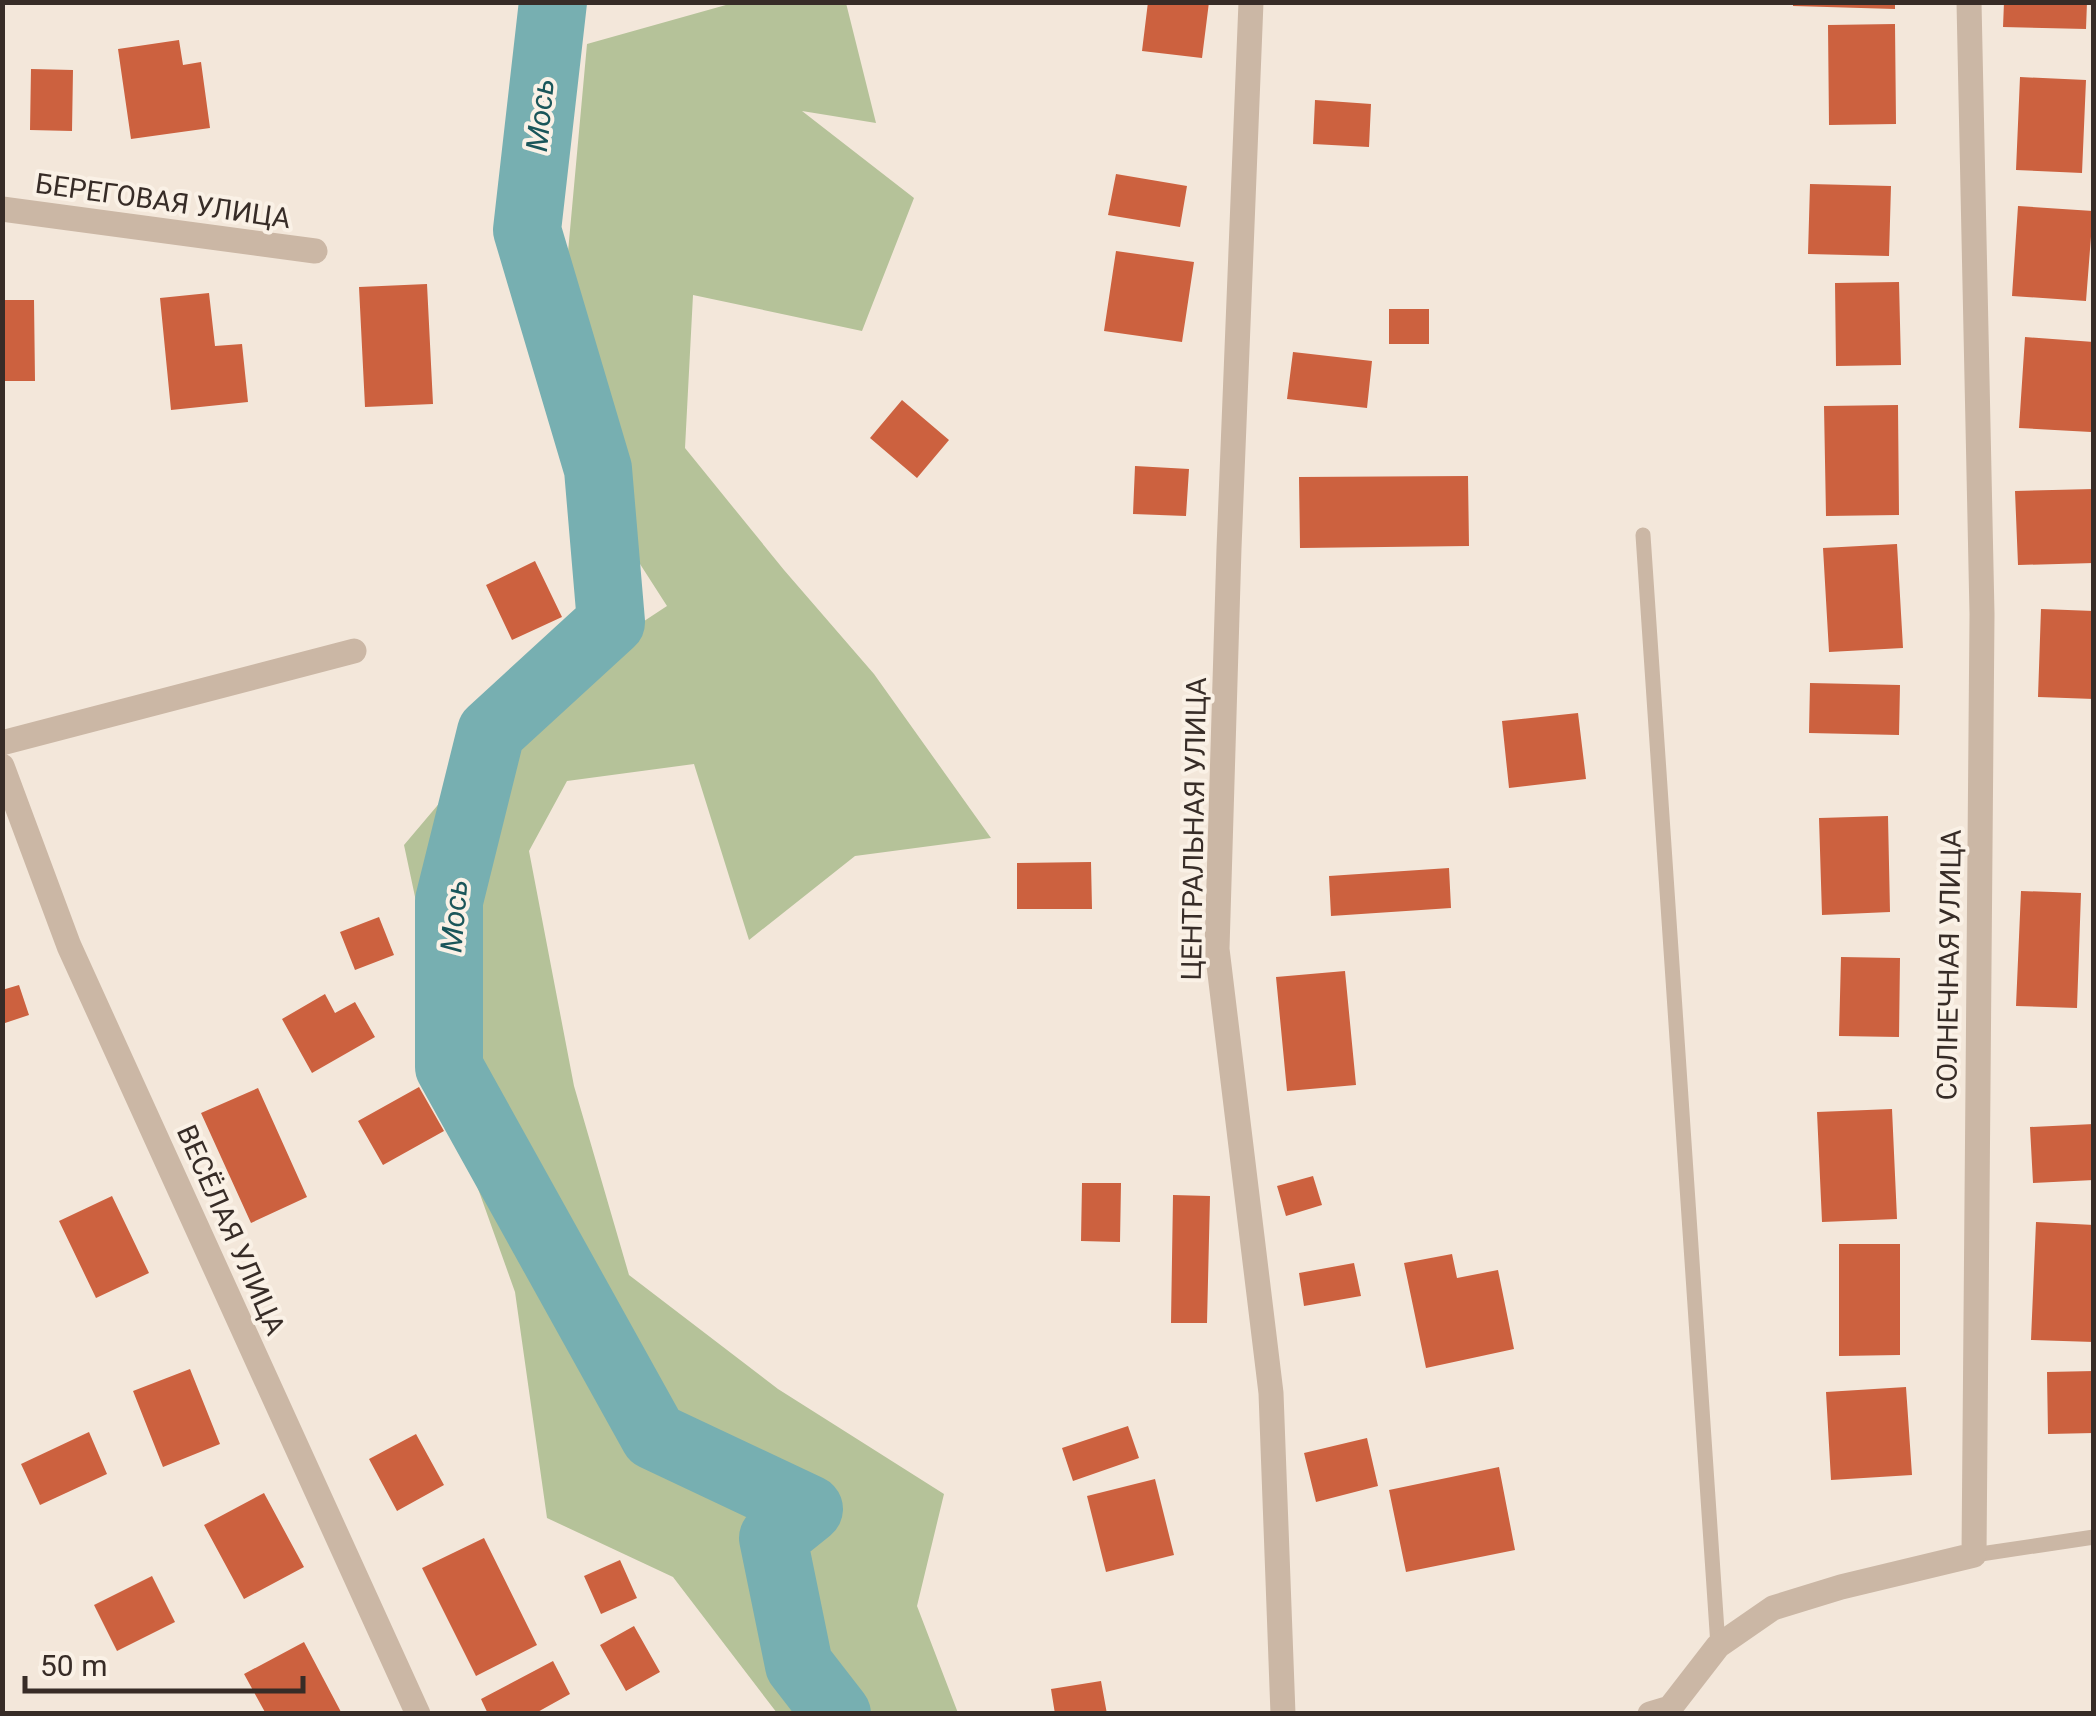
<svg xmlns="http://www.w3.org/2000/svg" width="2096" height="1716" viewBox="0 0 2096 1716" font-family="Roboto,sans-serif">
<rect width="100%" height="100%" fill="#f3e7da"/>
<path fill="#b5c299" d="M733 3H846L876 123 802 111 914 198 862 331 693 295 685 448 784 570 874 674 991 838 855 856 749 940 694 764 567 781 529 851 574 1086 629 1275 778 1389 944 1494 917 1606 958 1713H777L673 1577 547 1518 515 1292 476 1183 404 845 530 696 667 606 552 427 587 44Z"/>
<g fill="none" stroke-linecap="round" stroke-linejoin="round">
<path stroke="#77afb1" stroke-width="68" d="M553 2 527 230 598 469 611 622 491 732 449 901V1067L654 1436 809 1509 773 1538 799 1665 837 1714"/>
</g>
<path fill="#cc613f" d="M1148 2H1209L1202 58 1142 51Z
M1793 2H1895V9L1793 6Z
M2004 2H2087L2086 29 2003 27Z
M1895 24 1896 124 1829 125 1828 25Z
M179 40 183 65 201 62 210 128 131 139 118 49Z
M31 69 73 70 72 131 30 130Z
M2020 77 2086 80 2082 173 2016 170Z
M1315 100 1371 104 1369 147 1313 144Z
M1116 174 1187 186 1180 227 1108 215Z
M1810 184 1891 186 1889 256 1808 254Z
M2018 206 2093 211 2086 301 2012 296Z
M1116 251 1194 262 1182 342 1104 331Z
M1899 282 1901 365 1836 366 1835 283Z
M427 284 433 404 365 407 359 287Z
M209 293 215 346 242 344 248 402 171 410 160 298Z
M2 300H34L35 381H2Z
M1389 309H1429V344H1389Z
M2025 337 2094 342 2091 432 2019 428Z
M1293 352 1372 361 1367 408 1287 399Z
M902 400 949 440 917 478 870 438Z
M1898 405 1899 515 1826 516 1824 406Z
M1135 466 1189 469 1186 516 1133 514Z
M1468 476 1469 546 1300 548 1299 477Z
M2094 489V563L2018 565 2015 491Z
M1897 544 1903 648 1829 652 1823 548Z
M535 561 562 617 512 640 486 585Z
M2041 609 2094 611V699L2038 697Z
M1810 683 1900 685 1899 735 1809 733Z
M1578 713 1586 779 1509 788 1502 721Z
M1888 816 1890 912 1822 915 1819 818Z
M1091 862 1092 909H1017V863Z
M1449 868 1451 908 1331 916 1329 876Z
M2021 891 2081 893 2077 1008 2016 1006Z
M379 917 394 955 355 970 340 932Z
M1841 957 1900 958 1899 1037 1839 1036Z
M1345 971 1356 1085 1287 1091 1276 977Z
M19 985 29 1015 2 1024V990Z
M325 994 335 1013 355 1002 375 1037 312 1073 282 1019Z
M419 1087 444 1131 383 1165 358 1121Z
M258 1088 307 1197 251 1223 201 1113Z
M1892 1109 1897 1219 1822 1222 1817 1112Z
M2094 1124V1180L2033 1183 2030 1127Z
M1313 1176 1322 1205 1286 1216 1277 1186Z
M1082 1183H1121L1120 1242 1081 1241Z
M1173 1195 1210 1196 1207 1323H1171Z
M112 1196 149 1273 96 1298 59 1221Z
M2036 1222 2094 1225V1342L2031 1340Z
M1839 1244H1900V1355L1839 1356Z
M1452 1254 1457 1278 1498 1270 1514 1349 1426 1368 1404 1263Z
M1354 1263 1361 1296 1304 1306 1299 1273Z
M190 1369 220 1444 163 1467 133 1391Z
M2094 1371V1433L2048 1434 2047 1372Z
M1906 1387 1912 1475 1831 1480 1826 1392Z
M1128 1426 1139 1458 1073 1481 1062 1448Z
M89 1432 107 1474 40 1505 21 1464Z
M416 1434 444 1485 397 1511 369 1459Z
M1367 1438 1378 1486 1316 1502 1304 1453Z
M1499 1467 1515 1550 1406 1572 1389 1490Z
M1155 1479 1174 1555 1106 1572 1087 1496Z
M264 1493 304 1567 244 1599 204 1525Z
M484 1538 537 1645 476 1676 422 1568Z
M620 1560 637 1598 601 1614 584 1576Z
M152 1576 175 1622 117 1651 94 1605Z
M634 1626 660 1672 626 1691 600 1645Z
M304 1642 341 1712 266 1714 244 1674Z
M553 1661 570 1694 534 1714H488L481 1699Z
M1101 1681 1107 1714H1055L1051 1689Z"/>
<g fill="none" stroke-linecap="round" stroke-linejoin="round">
<path stroke="#cbb7a5" stroke-width="15" d="M1643 535 1718 1646
M1974 1555 2094 1537"/>
<path stroke="#cbb7a5" stroke-width="25" d="M2 209 315 251
M2 743 354 651
M2 766 69 946 418 1714
M1650 1714 1670 1708 1718 1646 1773 1608 1841 1587 1974 1555 1982 614 1969 2"/>
<path stroke="#cbb7a5" stroke-width="25" d="M1251 2 1229 548 1217 949 1271 1393 1283 1714"/>
</g>
<g text-anchor="middle" dominant-baseline="central" stroke-width="8" stroke-linejoin="round" paint-order="stroke">
<g font-size="28" fill="#372c27" stroke="#faf1e6">
<text transform="translate(163 201) rotate(8)">БЕРЕГОВАЯ УЛИЦА</text>
<text transform="translate(1194 829) rotate(-89)">ЦЕНТРАЛЬНАЯ УЛИЦА</text>
<text transform="translate(1949 965) rotate(-89)">СОЛНЕЧНАЯ УЛИЦА</text>
<text transform="translate(231 1230) rotate(66)">ВЕСЁЛАЯ УЛИЦА</text>
</g>
<g font-size="30" font-style="italic" fill="#1a565a" stroke="#faf1e6">
<text transform="translate(540 115) rotate(-84)">Мось</text>
<text transform="translate(454 916) rotate(-85)">Мось</text>
</g>
</g>
<rect width="2096" height="1716" fill="none" stroke="#372c27" stroke-width="10"/>
<path d="M25 1676v15h278v-15" fill="none" stroke="#372c27" stroke-width="5"/>
<text x="40" y="1676" font-size="30" fill="#372c27" stroke="#faf1e6" stroke-width="8" paint-order="stroke">50 m</text>
</svg>
